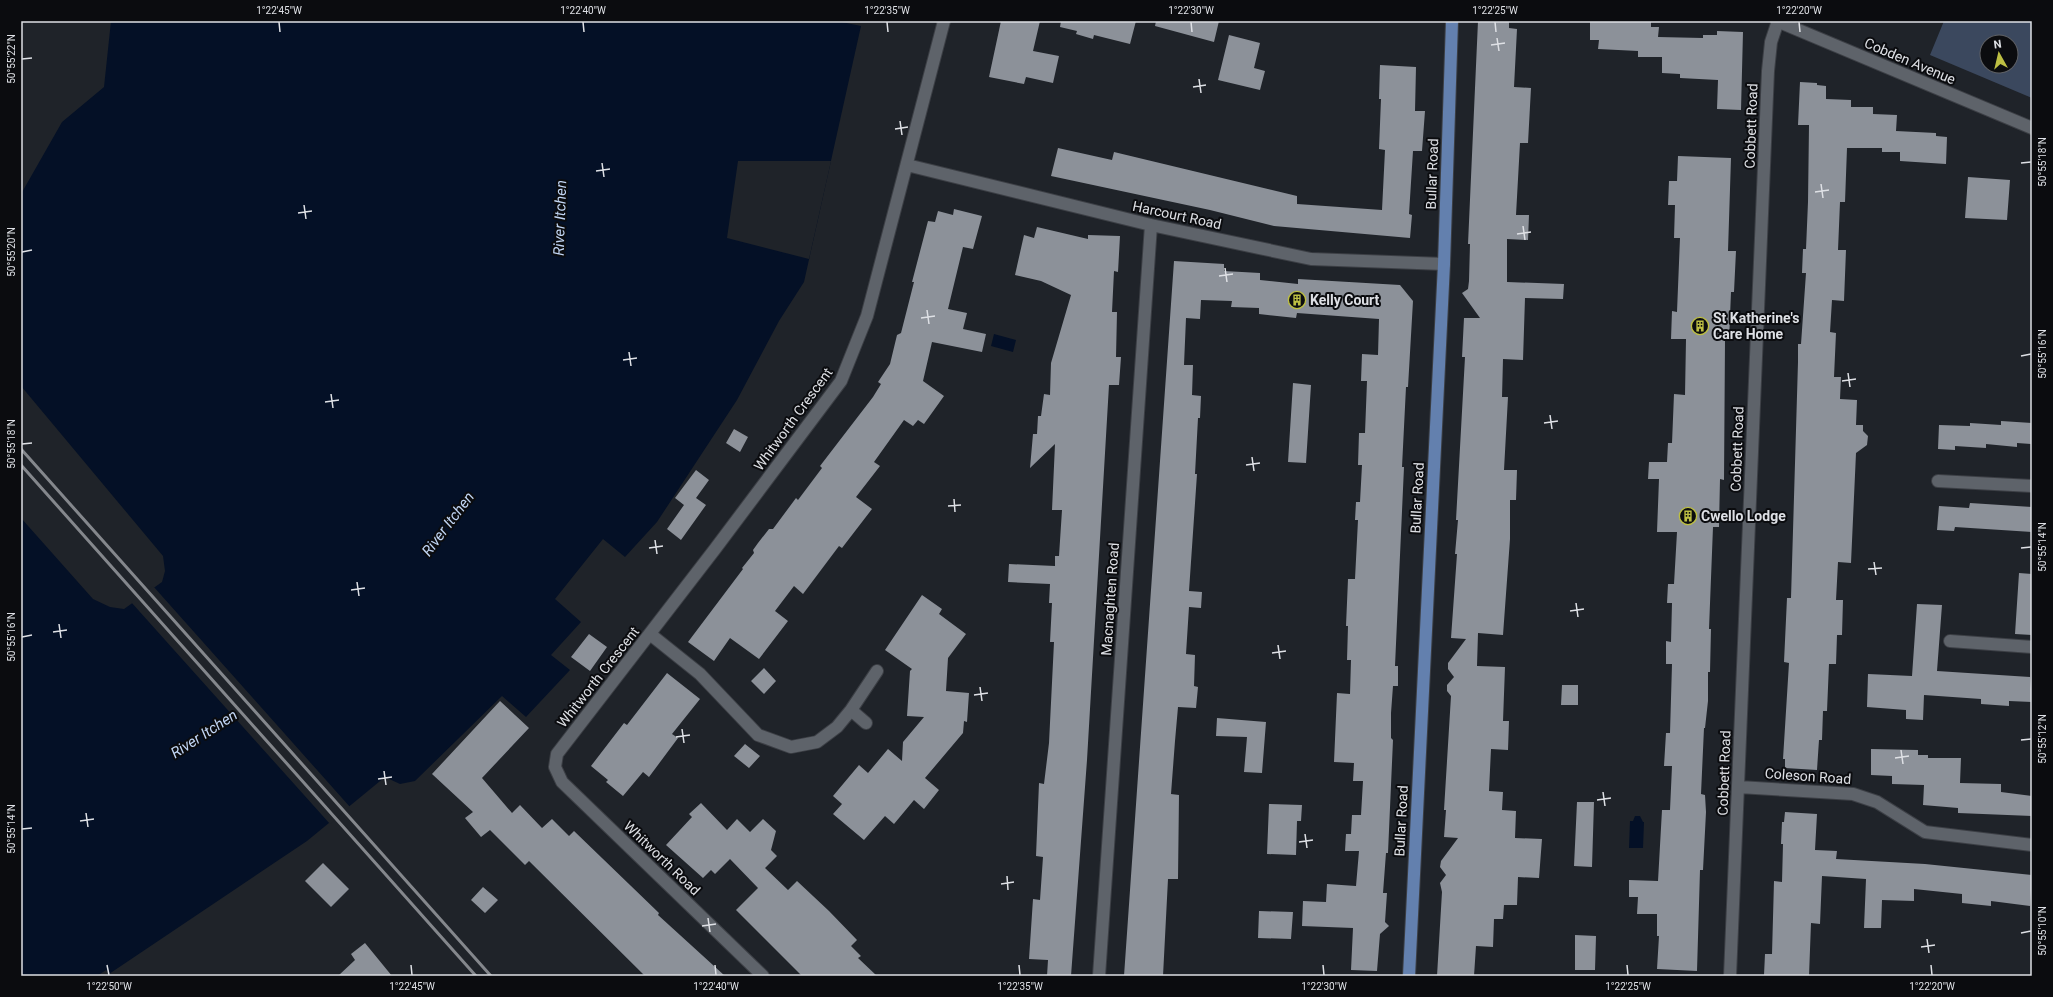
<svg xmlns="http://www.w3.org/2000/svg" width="2053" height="997" viewBox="0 0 2053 997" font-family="Roboto,sans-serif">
<rect width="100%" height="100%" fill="#1f2329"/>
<path fill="#3b485e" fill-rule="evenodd" d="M1944 21H2032V98L1930 55ZM1987 42H2011V66H1987Z"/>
<path fill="#041026" d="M111 21H837L861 26 804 282 779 321 737 400 657 522 625 557 603 539 555 599 581 622 551 655 570 670 526 717 502 696 415 781 400 784 385 777 307 841 109 974 106 970 97 976H21V518L93 599 110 607 124 609 162 582 165 571 163 556 21 386V194L62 122 104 87Z
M994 334 1016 340 1013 352 991 346Z
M1635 816H1640L1643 822H1644L1643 848H1629L1630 821H1633Z"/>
<path fill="#1f2329" d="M738 161H831L809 259 727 238Z
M153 586 350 807 330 824 131 602Z"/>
<path fill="#8c9199" d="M1001 21H1040L1033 51 1059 56 1053 83 1026 77 1024 84 989 77Z
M1061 21H1136L1130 44 1094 35 1093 39 1076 34 1077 31 1060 27Z
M1156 21H1219L1214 42 1155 26Z
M1478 21H1509V28L1517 29 1514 87 1531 88 1528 143H1520L1516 215H1529L1528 240 1507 239V282L1564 284 1563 299 1525 298 1523 360 1503 359 1502 397H1508L1504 470H1517L1516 500H1510V539L1503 635 1478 633 1477 666 1505 667 1503 721H1509L1508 750 1491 749 1489 791 1503 792 1502 810 1516 811 1515 838 1542 839 1539 878 1518 877 1517 905H1504L1503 919H1494L1493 947 1476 946 1474 976H1437L1442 892 1440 883 1446 875 1440 867 1441 861 1458 838 1444 837 1446 810H1444L1451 696 1447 691V685L1454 677 1448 669V663L1466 639 1451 638 1457 554H1455L1458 520H1456L1465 357H1462L1464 318H1480L1462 293 1468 289 1469 281 1470 244H1468Z
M1590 21 1651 22V27H1659L1658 37 1703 38V35H1717V31L1743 32 1741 110 1717 109 1718 80 1680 78V74L1662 73V57H1638V51L1598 49 1599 40H1590Z
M1229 35 1260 43 1254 68 1265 71 1260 90 1218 80Z
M1380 65 1416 67 1415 111H1425L1422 151H1413L1409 214 1412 215 1410 238 1274 226 1210 210 1051 176 1058 148 1112 160 1114 152 1297 196V204L1382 210 1385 150 1379 149 1381 99H1379Z
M1800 82 1817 83V85L1826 86V99L1851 100V107H1873V114L1897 115 1896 131 1936 133V136L1947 137 1946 164 1900 161V152H1882V148H1847L1845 202H1840L1838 250H1846L1844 301 1832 300 1830 332 1836 333 1834 377H1841L1840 399 1857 400 1856 425H1863V431L1868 436 1867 445 1856 453 1851 563 1838 562 1836 600H1843L1842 635H1837L1836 664H1829L1827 711H1823L1822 740H1819L1817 770 1785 768V759H1783L1789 663 1784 662 1787 598H1791L1798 362V344H1801L1806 273H1802L1803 249H1806L1808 202 1809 125H1798Z
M1678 156 1731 158 1728 251H1736L1734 292H1731L1729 341H1725L1724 480 1720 479 1719 527H1713L1709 629H1711L1710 672H1708V701L1705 728H1704L1701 794 1705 795 1706 812 1703 870H1700L1697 971 1657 969 1659 936H1657V914H1637L1638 897H1629V880L1658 881 1662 810H1670L1672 766H1664L1666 733H1670L1672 664H1666V641L1671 642 1672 603H1667L1668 584H1674L1677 532H1657L1659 479H1648L1649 462H1667L1668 443H1672L1674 394 1685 395 1686 339H1671L1672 311 1677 312 1680 238H1674L1675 205H1668L1669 181H1677Z
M1968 177 2010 180 2007 220 1965 218Z
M954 209 982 216 973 249 963 247 948 309 967 313 963 329 986 334 982 352 932 342 923 381 944 396 924 424 918 420 913 426 904 420 874 462 880 466 856 497 872 509 842 548 839 546 803 594 794 586 775 611 788 621 759 659 730 638 714 661 688 642 743 569 742 568 754 553 753 550 758 543 769 529H773L796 498 798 500 822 468 820 466 873 397 881 384 878 382 890 364 897 335 901 333 914 282H912L928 221 935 222 938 211 953 215Z
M1037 227 1088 239V235L1120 236 1118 272 1114 271 1112 312H1117L1116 357H1121L1119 385H1109L1087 760 1071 976H1047L1048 960 1029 959 1033 899 1040 900 1043 857 1036 856 1039 783 1044 784 1049 743 1054 642H1050L1052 603H1049L1050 584 1008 582 1009 564 1055 566V556H1059L1062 510H1052L1055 444 1030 468 1033 434H1037L1038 416H1041L1044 394 1050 395 1051 363 1071 295 1041 281 1015 275 1024 235 1034 238Z
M1174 261 1224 264V271L1260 273V280L1298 284V279L1400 285 1413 301 1408 387H1406L1402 467H1404L1395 666H1398V686H1393L1391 713V738L1393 740 1388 853H1386L1383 893H1387L1385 922 1389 926 1380 934 1377 971 1351 970 1353 928 1302 926 1303 901 1326 902 1327 884 1356 886 1359 851H1345L1346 834H1351L1352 815H1361L1363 781H1353L1354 763 1334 762 1337 693 1350 694 1351 660H1347L1348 626H1346L1348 579H1355L1358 520H1355L1356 502H1360L1362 465H1358L1359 433H1365L1367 381H1361L1362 354 1378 355 1379 319 1297 313 1296 318 1259 314V308L1231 307 1232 301 1201 300 1200 319 1186 318 1184 365H1193L1192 395 1201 396 1200 418H1198L1195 474H1197L1189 591 1202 592 1201 608 1189 607 1186 654 1195 655 1194 686 1198 687 1196 708 1178 707 1175 741 1171 794 1179 795 1178 879H1168L1163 976H1124Z
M1293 383 1311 385 1306 463 1288 462Z
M2001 421 2032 423 2031 444 2017 443V447L1986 444V448L1955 446V450L1938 449 1939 425 1970 426V423L2001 425Z
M734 429 748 437 740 452 726 443Z
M696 470 709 480 696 498 706 505 681 540 667 529 684 505 675 498Z
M1970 503 2032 507V532L1955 527 1954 531 1937 530 1939 506 1969 508Z
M2019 573 2032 574V635L2015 634Z
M922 595 942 609 939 614 966 634 948 658 946 691 969 693 967 722 964 721 963 733 925 778 939 790 924 809 914 800 894 824 885 816 864 840 833 814 842 804 833 796 859 765 868 773 888 749 902 761 903 742 924 717 907 716 910 671 912 669 885 650Z
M1917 604 1942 605 1937 671 2030 677 2032 702 2009 701V706L1981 704V699L1924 695 1923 720 1906 719V710L1867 707 1868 674 1912 676Z
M589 634 607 647 590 671 571 657Z
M764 668 776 681 764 694 751 681Z
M667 673 700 699 672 734 678 738 649 777 643 772 623 796 606 782 608 780 591 766 624 723 627 725Z
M1562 685H1578V705H1561Z
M500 701 529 728 482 778 512 813 520 805 542 828 552 819 569 836 574 831 659 913 658 915 725 976H645L529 861 525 865 490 830 481 837 465 818 473 812 432 774Z
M1217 718 1266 722 1262 773 1244 772 1247 737 1216 736Z
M745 744 760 756 749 768 734 756Z
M1871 749 1918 750V755H1928V758H1961L1960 783 2001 784V792L2032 796V816L1958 813V808L1923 805 1924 785 1892 784V776L1871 775Z
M1577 802H1594L1592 867 1574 866Z
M701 803 727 830 737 819 750 832 763 819 776 831 771 850 777 856 765 868 788 890 797 881 829 911 857 940 851 946 861 956 858 958 877 976H802L736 910 758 888 730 859 715 874 711 870 703 878 666 845 692 817 689 814Z
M1269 804 1302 805 1301 821H1297L1296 855 1267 854Z
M1785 812 1817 814 1815 850 1837 851 1836 859 1925 864 2032 875 2030 906 1991 901V906L1962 903V894L1914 889V901L1882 900 1881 928H1864L1866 879 1822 876 1820 924 1811 923 1809 976H1767L1764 975 1765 954H1772L1774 881 1782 882 1783 844H1781L1782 822H1784Z
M323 863 349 889 331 907 305 881Z
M483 887 498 900 485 913 471 900Z
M1259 911 1293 912 1291 939 1258 938Z
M1575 935 1596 936 1595 970H1575Z
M365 943 392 976H338L355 960 351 954Z"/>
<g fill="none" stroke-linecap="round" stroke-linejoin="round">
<defs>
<path id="minor" d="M907 165 1151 225 1311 259 1444 264
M1938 481 2032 486
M650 634 700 674 758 735 791 747 817 742 837 727 851 710 877 671
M1950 641 2032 647
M851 710 866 723
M1739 787 1853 794 1877 802 1925 832 2032 845
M763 976 562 782 555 767 557 754 715 549 841 381 867 316 944 21
M1099 976 1151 225
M1730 976 1768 71 1771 42 1778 21"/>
<path id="tertiary" d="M1777 21 2032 128"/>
<path id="primary" d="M1409 976 1444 264 1452 21"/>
</defs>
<use href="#minor" stroke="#3c3f45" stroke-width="14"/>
<use href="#tertiary" stroke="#3c3f45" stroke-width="14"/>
<use href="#primary" stroke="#3c3f45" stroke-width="14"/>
<use href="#minor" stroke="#5e636a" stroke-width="12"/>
<use href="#tertiary" stroke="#5e636a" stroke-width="12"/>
<use href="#primary" stroke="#6380ae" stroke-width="12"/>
<path stroke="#84878c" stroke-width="3" d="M21 449 491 976
M21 465 476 976"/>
</g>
<path fill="none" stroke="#dee0e5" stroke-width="1.5" d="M279 22 280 32M583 22 584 32M887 22 888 32M1191 22 1192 32M1495 22 1496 32M1799 22 1800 32M1497 38 1499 51M1491 45 1505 43M22 59 32 58M1199 79 1201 93M1193 87 1206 85M900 121 902 135M895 129 908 127M602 163 604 177M2021 163 2031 162M596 171 610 169M1821 184 1823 198M1815 192 1829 190M304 205 306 219M298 213 312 211M1523 226 1525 240M1517 234 1531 232M22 252 32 250M1225 268 1227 282M1219 276 1233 274M927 310 929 324M921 318 935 316M629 352 631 366M2021 356 2031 354M623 360 637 358M1848 373 1850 387M1842 381 1856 379M331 394 333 408M325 402 339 400M1550 415 1552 429M1544 423 1558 421M22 444 32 443M1252 457 1254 471M1246 465 1260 463M954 499 955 512M948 506 961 505M655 540 657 554M649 548 663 546M2021 548 2031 547M1874 562 1876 575M1868 569 1882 568M357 582 359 596M351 590 365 588M1576 603 1578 617M1570 611 1584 609M59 624 61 638M53 632 67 630M22 637 32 635M1278 645 1280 659M1272 653 1286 651M980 687 982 701M974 695 988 693M682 729 684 743M676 737 690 735M2021 740 2031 739M1901 750 1903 764M1895 758 1909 756M384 771 386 785M378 779 392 777M1603 792 1605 806M1597 800 1611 798M86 813 88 827M80 821 94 819M22 829 32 828M1305 834 1307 848M1299 842 1313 840M1007 876 1008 890M1001 884 1014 882M708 918 710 932M702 926 716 924M2021 933 2031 931M1927 939 1929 953M1921 947 1935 945M107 965 109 975M411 965 412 975M715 965 716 975M1019 965 1020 975M1323 965 1324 975M1627 965 1628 975M1931 965 1932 975"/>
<defs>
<symbol id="building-ring" viewBox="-11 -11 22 22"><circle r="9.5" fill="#0b0c0f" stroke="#bdbf43" stroke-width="1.5"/><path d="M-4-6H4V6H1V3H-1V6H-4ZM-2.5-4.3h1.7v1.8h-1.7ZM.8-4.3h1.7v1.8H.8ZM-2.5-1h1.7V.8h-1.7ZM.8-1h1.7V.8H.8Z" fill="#bdbf43"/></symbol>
</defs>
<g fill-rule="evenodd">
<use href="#building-ring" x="1287" y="290" width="20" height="20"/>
<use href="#building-ring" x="1690" y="316" width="20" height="20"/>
<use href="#building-ring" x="1678" y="506" width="20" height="20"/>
</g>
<g text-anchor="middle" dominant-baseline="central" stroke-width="4" stroke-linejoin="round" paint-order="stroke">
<g font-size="14" fill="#dee0e5" stroke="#0b0c0f">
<text transform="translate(1910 61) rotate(23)">Cobden Avenue</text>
<text transform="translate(1751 126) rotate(-88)">Cobbett Road</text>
<text transform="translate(1432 174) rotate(-88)">Bullar Road</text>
<text transform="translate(1177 215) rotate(12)">Harcourt Road</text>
<text transform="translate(793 419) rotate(-54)">Whitworth Crescent</text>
<text transform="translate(1737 449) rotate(-88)">Cobbett Road</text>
<text transform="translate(1417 498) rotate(-87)">Bullar Road</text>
<text transform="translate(1110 599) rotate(-86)">Macnaghten Road</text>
<text transform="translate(598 677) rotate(-52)">Whitworth Crescent</text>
<text transform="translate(1724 773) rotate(-88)">Cobbett Road</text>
<text transform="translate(1808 776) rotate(4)">Coleson Road</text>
<text transform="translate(1401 821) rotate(-87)">Bullar Road</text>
<text transform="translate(662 858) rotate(44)">Whitworth Road</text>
</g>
<g font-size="14" font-weight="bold" fill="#dee0e5" stroke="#0b0c0f" text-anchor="start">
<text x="1310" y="300">Kelly Court</text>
<text x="1713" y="318">St Katherine's<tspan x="1713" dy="16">Care Home</tspan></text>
<text x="1701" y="516">Cwello Lodge</text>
</g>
<g font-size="15" font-style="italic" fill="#c2d6f5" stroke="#0b0c0f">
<text transform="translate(560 218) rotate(-88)">River Itchen</text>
<text transform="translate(448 524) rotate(-53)">River Itchen</text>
<text transform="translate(204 734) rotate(-33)">River Itchen</text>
</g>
</g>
<rect width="2053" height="997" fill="none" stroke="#0b0c0f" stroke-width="44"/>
<g transform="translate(1999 54) rotate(352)"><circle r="19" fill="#0b0c0f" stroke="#5f6165"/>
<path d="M0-3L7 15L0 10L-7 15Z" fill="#bdbf43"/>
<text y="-6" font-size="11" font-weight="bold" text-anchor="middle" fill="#dee0e5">N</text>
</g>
<rect x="22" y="22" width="2009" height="953" fill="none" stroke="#dee0e5" stroke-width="1.5"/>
<g font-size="10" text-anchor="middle" fill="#dee0e5">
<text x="279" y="14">1°22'45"W</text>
<text x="583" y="14">1°22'40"W</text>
<text x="887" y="14">1°22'35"W</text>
<text x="1191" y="14">1°22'30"W</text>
<text x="1495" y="14">1°22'25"W</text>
<text x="1799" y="14">1°22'20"W</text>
<text transform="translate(11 59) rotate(-90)" y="4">50°55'22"N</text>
<text transform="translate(2042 162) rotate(-90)" y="4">50°55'18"N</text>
<text transform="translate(11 252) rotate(-90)" y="4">50°55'20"N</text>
<text transform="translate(2042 354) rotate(-90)" y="4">50°55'16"N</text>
<text transform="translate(11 444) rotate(-90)" y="4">50°55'18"N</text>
<text transform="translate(2042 547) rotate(-90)" y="4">50°55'14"N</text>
<text transform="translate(11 637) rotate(-90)" y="4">50°55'16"N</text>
<text transform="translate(2042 739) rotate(-90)" y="4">50°55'12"N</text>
<text transform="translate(11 829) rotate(-90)" y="4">50°55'14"N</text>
<text transform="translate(2042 931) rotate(-90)" y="4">50°55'10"N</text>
<text x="109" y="990">1°22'50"W</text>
<text x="412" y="990">1°22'45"W</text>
<text x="716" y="990">1°22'40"W</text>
<text x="1020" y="990">1°22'35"W</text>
<text x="1324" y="990">1°22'30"W</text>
<text x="1628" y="990">1°22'25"W</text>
<text x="1932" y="990">1°22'20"W</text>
</g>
</svg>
